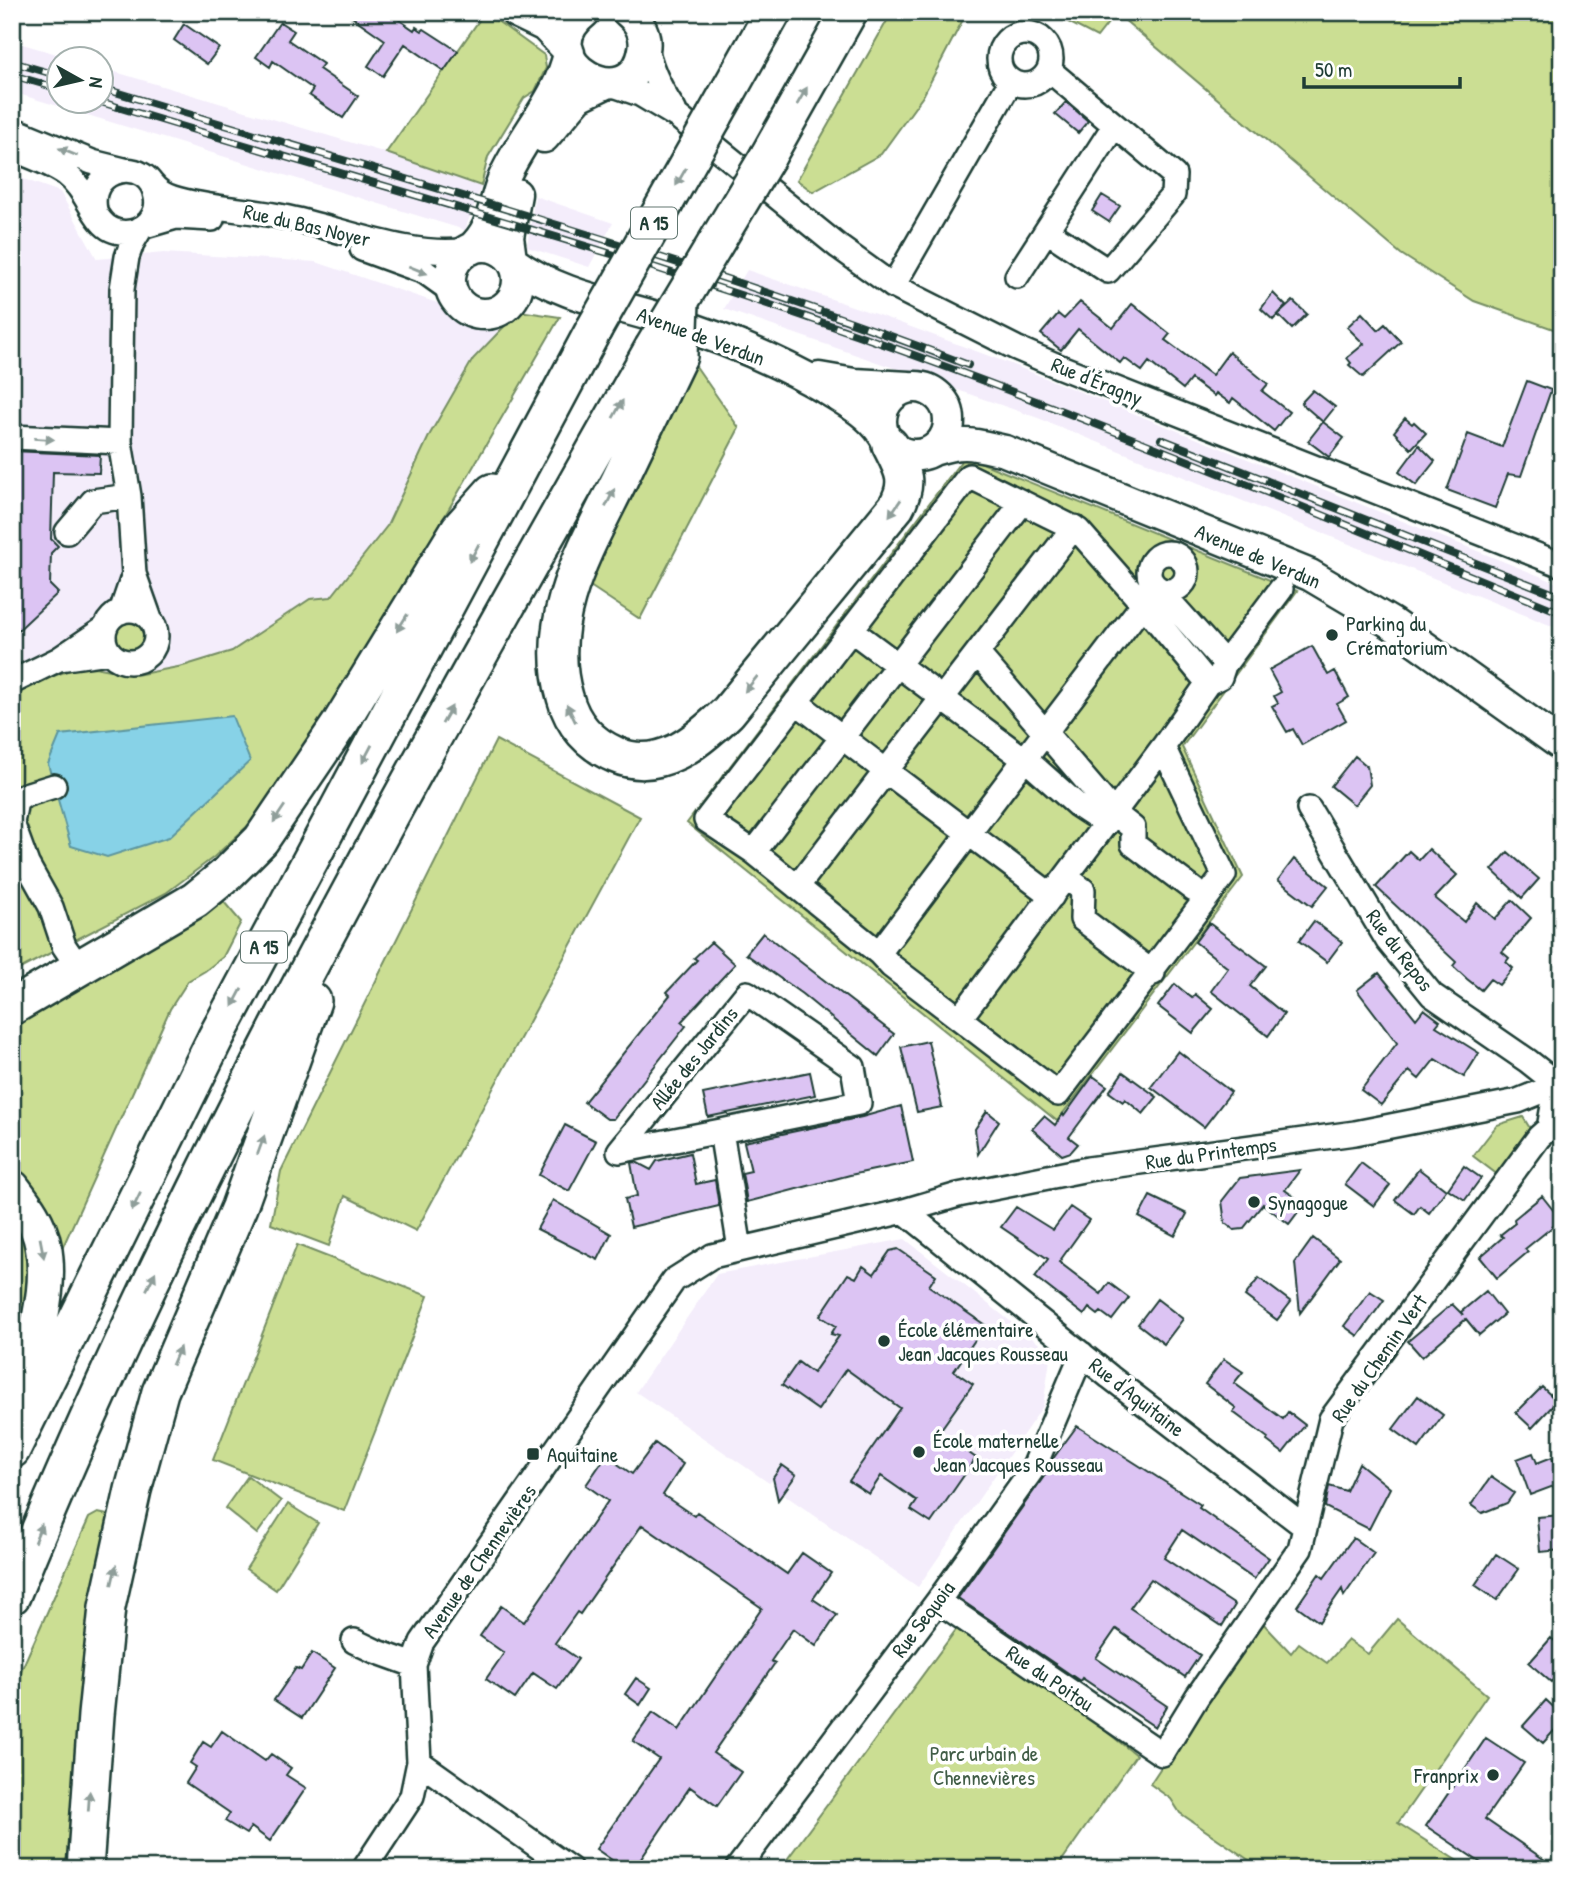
<svg xmlns="http://www.w3.org/2000/svg" width="1574" height="1881" viewBox="0 0 1574 1881" font-family="'Patrick Hand',sans-serif">
<rect width="100%" height="100%" fill="#fff"/>
<filter id="ink" filterUnits="userSpaceOnUse"><feTurbulence type="fractalNoise" baseFrequency=".0143" numOctaves="2"/><feDisplacementMap in="SourceGraphic" scale="14" xChannelSelector="R" yChannelSelector="G"/><feConvolveMatrix kernelMatrix="1 2 1 2 8 2 1 2 1" color-interpolation-filters="sRGB"/></filter>
<g filter="url(#ink)">
<path fill="#f4edfb" d="M12 41 74 59 60 60V102H102V68L386 153 481 186 465 230 12 92Z
M12 175 60 192 97 259 164 253 316 262 449 307 476 320 502 317 519 311 389 554 220 691 12 709Z
M535 196 613 223 589 267 527 247Z
M747 270 884 317 1008 363 1562 585V630L1038 418 724 309Z
M905 1239 1051 1353 1043 1406 918 1587 776 1489 778 1484 772 1480 769 1483 636 1392 717 1274Z"/>
<path fill="#cbde93" stroke="#758e64" stroke-width="2" d="M485 12 544 55 546 68 535 91 524 98 488 157 481 186 386 153Z
M892 12H967L923 96 881 154 813 192 797 180Z
M1049 12H1562V332L1474 301 1401 254 1116 13 1097 37Z
M519 311 560 317 319 733 266 809 214 857 166 893 12 973V695L25 686 73 669 95 667 136 675 183 666 232 651 310 599 331 597 387 526 430 434 473 359Z
M693 362 739 428 640 619 587 584Z
M965 456 1297 591 1182 747 1243 877 1057 1121 687 823Z
M116 636a14 14 0 1 1 28 0a14 14 0 1 1-28 0Z
M496 740 640 817 416 1231 345 1196 329 1246 271 1224 281 1171Z
M224 902 241 922 223 957 205 971 188 981 170 1009 62 1249C51 1220 37 1188 12 1168V1025L133 957Z
M1523 1117 1531 1130 1498 1175 1473 1156 1497 1125Z
M12 1216C40 1268 28 1304 12 1358Z
M297 1245 428 1296 344 1511 213 1460Z
M248 1476 281 1501 257 1534 225 1508Z
M288 1504 318 1523 276 1590 246 1569Z
M98 1513 108 1515V1521L83 1664 66 1869H12V1691L89 1518Z
M964 1619 1136 1755 1056 1869H780Z
M1259 1619 1291 1653 1299 1643 1327 1663 1348 1640 1368 1654 1397 1619 1487 1695 1398 1823 1470 1869H1262L1180 1813 1171 1799 1150 1784Z"/>
<path fill="#87d2e7" stroke="#5d969f" stroke-width="2" d="M232 716 250 761 169 837 107 857 71 846 48 764 60 735Z"/>
<path fill="#dcc4f3" stroke="#1f3d34" stroke-width="2" d="M345 12H388L414 30 416 27 422 31 424 29 458 51 444 71 405 44 383 76 368 66 385 40Z
M280 22 294 31 288 40 323 64 319 69 358 96 343 118 309 95 313 89 273 61 270 67 256 57Z
M184 24 219 48 207 64 174 40Z
M1066 102 1088 121 1078 133 1055 114Z
M1102 195 1120 206 1109 222 1092 211Z
M1273 293 1286 306 1273 320 1261 309Z
M1293 301 1307 314 1292 329 1278 315Z
M1080 302 1113 328 1132 304 1170 334 1165 340 1212 375 1229 352 1268 384 1262 391 1289 412 1274 431 1233 398 1230 403 1216 393 1214 396 1191 379 1183 389 1149 362 1142 371 1124 358 1120 363 1078 329 1061 350 1041 334 1058 314 1064 319Z
M1362 313 1378 330 1385 324 1401 342 1363 377 1349 365 1351 363 1347 358 1364 344 1347 327Z
M1527 381 1551 390 1521 476 1508 474 1495 508 1447 490 1468 434 1502 447Z
M1313 390 1335 407 1323 422 1301 403Z
M1405 418 1412 424 1414 422 1426 433 1411 449 1394 432Z
M1323 422 1344 438 1329 457 1308 441Z
M1419 445 1435 461 1416 485 1399 472Z
M12 451 100 455 99 473 53 472 51 539 58 546 51 553 50 585 58 593 12 636Z
M1312 646 1328 675 1335 671 1349 697 1337 704 1346 720 1302 745 1293 729 1287 732 1272 706 1278 703 1274 696 1281 692 1269 670Z
M1355 756 1367 766 1370 785 1354 805 1331 786Z
M1429 849 1457 875 1435 898 1464 922 1477 903 1495 919 1512 900 1531 918 1502 952 1509 958 1506 962 1513 968 1499 985 1490 979 1481 990 1467 979 1453 966 1456 962 1376 887 1409 851 1419 860Z
M1508 852 1539 879 1522 898 1492 870Z
M1294 859 1328 886 1312 906 1278 880Z
M1314 921 1342 942 1327 962 1299 941Z
M1209 923 1266 966 1250 986 1284 1014 1268 1036 1211 991 1228 968 1195 942Z
M763 933 894 1034 878 1056 802 994 746 954Z
M711 942 735 964 681 1022 686 1026 613 1119H607L584 1102 670 995 667 992 697 960 694 958Z
M1379 973 1416 1019 1424 1009 1440 1021 1436 1026 1479 1053 1464 1077 1435 1059 1419 1079 1409 1071 1381 1105 1361 1090 1397 1043 1357 990Z
M1175 984 1192 998 1195 994 1213 1009 1193 1033 1158 1006Z
M928 1041 942 1107 917 1112 901 1047Z
M1178 1051 1231 1092 1204 1127 1151 1087Z
M810 1072 815 1095 708 1117 703 1094Z
M1123 1072 1157 1097 1143 1114 1125 1099 1123 1102 1109 1092Z
M1093 1076 1107 1086 1069 1137 1078 1144 1071 1152 1062 1155 1032 1129 1044 1116 1055 1125 1063 1114 1064 1116Z
M901 1106 913 1162 850 1175 747 1202 742 1173 751 1171 744 1142 862 1117Z
M987 1111 999 1121 978 1154 975 1129Z
M565 1125 596 1141 569 1191 539 1175Z
M690 1153 696 1184 715 1180 719 1206 631 1227 625 1199 637 1196 631 1163 636 1162 651 1170 657 1161Z
M1361 1163 1390 1185 1374 1206 1345 1184Z
M1464 1166 1481 1178 1465 1200 1448 1189Z
M1419 1169 1446 1190 1429 1213 1420 1206 1414 1214 1395 1200Z
M1300 1170 1285 1190 1304 1204 1289 1224 1263 1204 1243 1229 1234 1230 1225 1223 1222 1201 1240 1178Z
M1150 1196 1187 1214 1175 1236 1139 1217Z
M1542 1196 1561 1220 1525 1249 1528 1252 1497 1278 1480 1257 1503 1237 1500 1235 1515 1223 1514 1219Z
M553 1200 611 1234 598 1260 537 1229Z
M1016 1207 1053 1230 1070 1207 1089 1220 1059 1262 1101 1294 1109 1283 1129 1298 1112 1320 1101 1312 1098 1315 1089 1308 1084 1315 1035 1277 1048 1259 1001 1227Z
M1313 1238 1340 1259 1300 1313 1295 1263Z
M898 1249 936 1275 929 1286 985 1325 954 1371 973 1384 939 1432 976 1458 931 1523 911 1510 917 1501 881 1476 869 1494 849 1481 900 1408 846 1369 818 1410 782 1385 798 1362 813 1373 839 1336 831 1334 836 1326 820 1316 848 1274 856 1278 863 1266 874 1274 890 1251Z
M1259 1278 1291 1302 1277 1320 1245 1296Z
M1370 1291 1384 1300 1358 1336 1344 1326Z
M1486 1291 1504 1314 1479 1335 1466 1319 1422 1357 1408 1341 1452 1304 1463 1315 1461 1312Z
M1157 1299 1183 1319 1164 1344 1138 1324Z
M1224 1359 1243 1372 1234 1383 1283 1419 1288 1412 1305 1425 1283 1453 1267 1441 1268 1438 1233 1412 1236 1408 1205 1384Z
M1542 1387 1557 1401 1532 1428 1516 1413Z
M1418 1396 1443 1415 1419 1448 1393 1429Z
M1077 1426 1201 1505 1199 1508 1269 1558 1254 1579 1182 1530 1164 1558 1235 1605 1222 1626 1151 1579 1130 1608 1200 1655 1185 1677 1116 1629 1096 1658 1167 1706 1155 1727 1082 1678 1080 1681 958 1598 1045 1475 1052 1460Z
M655 1443 683 1464 663 1495 694 1516 697 1512 787 1574 802 1553 831 1573 813 1599 837 1615 816 1646 793 1629 771 1661 775 1663 713 1753 741 1772 717 1806 690 1787 634 1869H625L596 1849 659 1759 633 1741 653 1712 679 1730 762 1608 642 1525 580 1614 577 1612 555 1643 578 1659 557 1689 533 1673 515 1699 486 1679 504 1653 480 1636 501 1606 524 1622 608 1501 586 1485 606 1456 632 1474Z
M1533 1453 1537 1463 1552 1457 1562 1483 1530 1495 1517 1459Z
M1359 1463 1390 1488 1369 1529 1325 1507 1329 1486 1346 1491Z
M782 1465 796 1475 778 1500 773 1478Z
M1491 1477 1514 1493 1507 1503 1482 1513 1471 1505Z
M1562 1515V1550L1540 1552 1537 1517Z
M1353 1538 1374 1553 1344 1596 1342 1589 1319 1622 1297 1606 1319 1574 1324 1578Z
M1496 1554 1519 1569 1497 1600 1475 1585Z
M1551 1638 1562 1647V1670L1551 1682 1529 1663Z
M312 1653 335 1668 302 1718 274 1700 296 1668 301 1670Z
M636 1678 651 1688 640 1705 625 1694Z
M1546 1700 1562 1715V1722L1543 1743 1523 1726Z
M222 1731 265 1761 271 1754 291 1768 286 1775 306 1788 270 1841 251 1827 246 1834 225 1821 230 1813 186 1783 196 1767 190 1763 203 1742 211 1747Z
M1486 1738 1524 1763 1485 1819 1558 1869H1490L1426 1826Z"/>
<g fill="none" stroke-linecap="round" stroke-linejoin="round">
<defs>
<path id="minor" d="M999 59a26 26 0 1 1 52 0a26 26 0 1 1-52 0Z
M644 39C649 66 659 88 674 110
M608 83 640 94 677 116 839 247 893 286 1016 348 1058 366 1562 565
M12 129 92 162 124 170
M12 149C30 156 50 163 66 174 83 187 88 205 101 221 113 236 136 236 149 222 155 215 158 206 156 197 150 155 86 165 95 210
M151 183C157 191 163 195 173 198 208 209 248 209 284 217 340 228 411 259 468 250
M145 226 176 217 212 219
M1047 231 1108 271 1173 195 1174 175 1049 70
M362 249 425 272 453 292
M1017 276 1114 126
M893 286 1011 81
M12 437 120 442
M969 476 1078 530 1143 604 1165 592 1172 604 1222 660 1224 665 1220 677 1208 683 1163 747 1224 875 1058 1094 891 966 879 953 754 852 706 820Z
M67 532 93 501 129 496
M1149 572a19 19 0 1 1 38 0a19 19 0 1 1-38 0Z
M134 574 129 496 120 442 122 289 127 257 132 243 141 228
M104 636a26 26 0 1 1 52 0a26 26 0 1 1-52 0Z
M121 612 134 574 150 619
M105 628 59 659 108 652
M851 630 930 689
M977 653 1114 813 1133 828V844L1194 890
M1224 665 1281 589
M12 682 59 659
M942 698 1020 756
M796 702 886 771 797 887
M1028 755 1143 604 1208 683
M1032 765 1077 805 1106 824
M54 786 25 795 16 801 12 823 27 864 51 907 64 946 79 968
M1309 809 1388 941 1432 995 1528 1061 1557 1084
M754 852 1022 503
M1066 877 1083 890 1082 919 1153 973
M1052 896 886 771 1074 527
M879 953 1019 767
M960 1018 1163 747
M721 1131 619 1151 747 993 853 1067 859 1103 721 1131 740 1249
M904 1211 1110 1377 1305 1527
M938 1601 1162 1754 1197 1697 1300 1549 1331 1419 1539 1137 1549 1128 1557 1084
M354 1641 375 1651 414 1665
M419 1762 570 1869
M364 1869 412 1796 419 1762 414 1665 422 1642 674 1280 712 1256 904 1211 958 1195 1088 1169 1355 1133 1518 1101 1562 1083
M737 1869 938 1601 1034 1467 1082 1354"/>
<path id="major" d="M516 12 545 26 568 50
M585 12C524 60 632 121 644 50 647 35 639 21 628 12
M544 137 579 96 606 83
M450 280a34 34 0 1 1 68 0a34 34 0 1 1-68 0Z
M471 249C494 228 492 208 502 182 520 138 561 97 569 53
M511 259 508 237 516 194
M513 262C558 295 611 303 663 319 717 336 775 359 825 388 846 401 869 413 883 434
M819 378 854 384 909 387
M881 421a34 34 0 1 1 68 0a34 34 0 1 1-68 0Z
M933 450C965 440 973 444 1005 451L1310 575 1391 623 1562 745"/>
<path id="highway" d="M714 117 773 12
M768 156 849 12
M679 356C659 397 639 439 619 481 586 548 542 620 565 697 572 724 590 744 616 755 660 774 698 741 728 712L896 507C911 481 902 469 890 445
M12 1007 195 900 227 874 261 840 341 722 459 529 492 492
M12 1188C25 1205 39 1223 43 1245 54 1298 27 1363 12 1414
M12 1450 215 1039 594 329
M12 1596C188 1163 422 756 652 349
M85 1869 96 1715 107 1607 133 1490 160 1392 239 1207 313 1001"/>
</defs>
<use href="#minor" stroke="#1f3d34" stroke-width="28"/>
<use href="#major" stroke="#1f3d34" stroke-width="35"/>
<use href="#highway" stroke="#1f3d34" stroke-width="40"/>
<use href="#minor" stroke="#fff" stroke-width="23"/>
<use href="#major" stroke="#fff" stroke-width="30"/>
<use href="#highway" stroke="#fff" stroke-width="35"/>
<defs>
<path id="rail" d="M12 62 60 76
M12 75 60 89
M102 88C391 176 685 256 968 365
M101 102C364 182 630 253 889 346 1116 428 1338 522 1562 613
M1161 439 1562 597"/>
</defs>
<use href="#rail" stroke="#1f3d34" stroke-width="8"/>
<use href="#rail" stroke="#fff" stroke-width="5" stroke-dasharray="16" stroke-linecap="butt"/>
<defs>
<path id="highway-bridge" d="M594 329 714 117
M652 349 768 156
M679 356 681 302"/>
</defs>
<use href="#highway-bridge" stroke="#1f3d34" stroke-width="40" stroke-linecap="butt"/>
<use href="#highway-bridge" stroke="#fff" stroke-width="35"/>
</g>
<defs><path id="oneway-solid" d="M-6-.8H1V-3.2L6.5 0L1 3.2V.8H-6Z" transform="scale(1.75)"/></defs>
<g fill="#8f9e9a">
<use href="#oneway-solid" transform="translate(802 96) rotate(-60)"/>
<use href="#oneway-solid" transform="translate(68 152) rotate(-158)"/>
<use href="#oneway-solid" transform="translate(681 177) rotate(120)"/>
<use href="#oneway-solid" transform="translate(418 270) rotate(22)"/>
<use href="#oneway-solid" transform="translate(618 409) rotate(-61)"/>
<use href="#oneway-solid" transform="translate(44 439) rotate(3)"/>
<use href="#oneway-solid" transform="translate(610 498) rotate(-64)"/>
<use href="#oneway-solid" transform="translate(895 508) rotate(125)"/>
<use href="#oneway-solid" transform="translate(474 553) rotate(118)"/>
<use href="#oneway-solid" transform="translate(402 623) rotate(122)"/>
<use href="#oneway-solid" transform="translate(751 684) rotate(129)"/>
<use href="#oneway-solid" transform="translate(571 713) rotate(-116)"/>
<use href="#oneway-solid" transform="translate(447 715) rotate(-61)"/>
<use href="#oneway-solid" transform="translate(367 754) rotate(118)"/>
<use href="#oneway-solid" transform="translate(279 814) rotate(124)"/>
<use href="#oneway-solid" transform="translate(237 998) rotate(118)"/>
<use href="#oneway-solid" transform="translate(261 1145) rotate(-70)"/>
<use href="#oneway-solid" transform="translate(136 1202) rotate(116)"/>
<use href="#oneway-solid" transform="translate(42 1248) rotate(79)"/>
<use href="#oneway-solid" transform="translate(151 1281) rotate(-64)"/>
<use href="#oneway-solid" transform="translate(176 1356) rotate(-67)"/>
<use href="#oneway-solid" transform="translate(38 1533) rotate(-68)"/>
<use href="#oneway-solid" transform="translate(114 1575) rotate(-77)"/>
<use href="#oneway-solid" transform="translate(89 1801) rotate(-86)"/>
</g>
</g>
<g fill="#1f3d34" stroke="#fff" stroke-width="2.5">
<circle cx="1332" cy="635" r="7"/>
<circle cx="1254" cy="1202" r="7"/>
<circle cx="884" cy="1341" r="7"/>
<circle cx="919" cy="1452" r="7"/>
<rect x="526" y="1447" width="14" height="14" rx="3.5"/>
<circle cx="1493" cy="1775" r="7"/>
</g>
<g text-anchor="middle" dominant-baseline="central" stroke-width="7" stroke-linejoin="round" paint-order="stroke">
<g fill="#fff" stroke="#627771" stroke-width="2">
<rect x="631" y="207.5" width="46" height="31" rx="5"/>
<rect x="241" y="931.5" width="46" height="31" rx="5"/>
</g>
<g font-size="19" font-weight="bold" fill="#1f3d34">
<text x="654" y="223">A 15</text>
<text x="264" y="947">A 15</text>
</g>
<g font-size="21" fill="#1f3d34" stroke="#fff">
<text transform="translate(307 225) rotate(13)">Rue du Bas Noyer</text>
<text transform="translate(701 336) rotate(20)">Avenue de Verdun</text>
<text transform="translate(1097 381) rotate(22)">Rue d'Éragny</text>
<text transform="translate(1258 556) rotate(23)">Avenue de Verdun</text>
<text transform="translate(1400 950) rotate(53)">Rue du Repos</text>
<text transform="translate(694 1058) rotate(-51)">Allée des Jardins</text>
<text transform="translate(1211 1153) rotate(-8)">Rue du Printemps</text>
<text transform="translate(1379 1358) rotate(-55)">Rue du Chemin Vert</text>
<text transform="translate(1137 1397) rotate(38)">Rue d'Aquitaine</text>
<text transform="translate(479 1561) rotate(-55)">Avenue de Chennevières</text>
<text transform="translate(923 1619) rotate(-53)">Rue Sequoia</text>
<text transform="translate(1050 1678) rotate(34)">Rue du Poitou</text>
</g>
<g font-size="21" fill="#1f3d34" stroke="#fff" text-anchor="start">
<text x="1346" y="623">Parking du<tspan x="1346" dy="24">Crématorium</tspan></text>
<text x="1268" y="1202">Synagogue</text>
<text x="898" y="1329">École élémentaire<tspan x="898" dy="24">Jean Jacques Rousseau</tspan></text>
<text x="933" y="1440">École maternelle<tspan x="933" dy="24">Jean Jacques Rousseau</tspan></text>
<text x="547" y="1454">Aquitaine</text>
<text x="1479" y="1775" text-anchor="end">Franprix</text>
</g>
<g font-size="21" fill="#415d47" stroke="#fff">
<text x="984" y="1753">Parc urbain de<tspan x="984" dy="24">Chennevières</tspan></text>
</g>
</g>
<rect width="1574" height="1881" fill="none" stroke="#fff" stroke-width="42"/>
<rect x="21" y="21" width="1532" height="1839" fill="none" stroke="#1f3d34" stroke-width="2.5" filter="url(#ink)"/>
<g transform="translate(80 80) rotate(98)"><circle r="33" fill="#ffffff" stroke="#a5b1ae" stroke-width="2"/>
<path d="M0-5L12 26L0 18L-12 26Z" fill="#1f3d34"/>
<text y="-10" font-size="19" font-weight="bold" text-anchor="middle" fill="#1f3d34">N</text>
</g>
<path d="M1304 77v10h156v-10" fill="none" stroke="#1f3d34" stroke-width="3.5"/>
<text x="1315" y="77" font-size="21" fill="#1f3d34" stroke="#ffffff" stroke-width="5" paint-order="stroke">50 m</text>
</svg>
